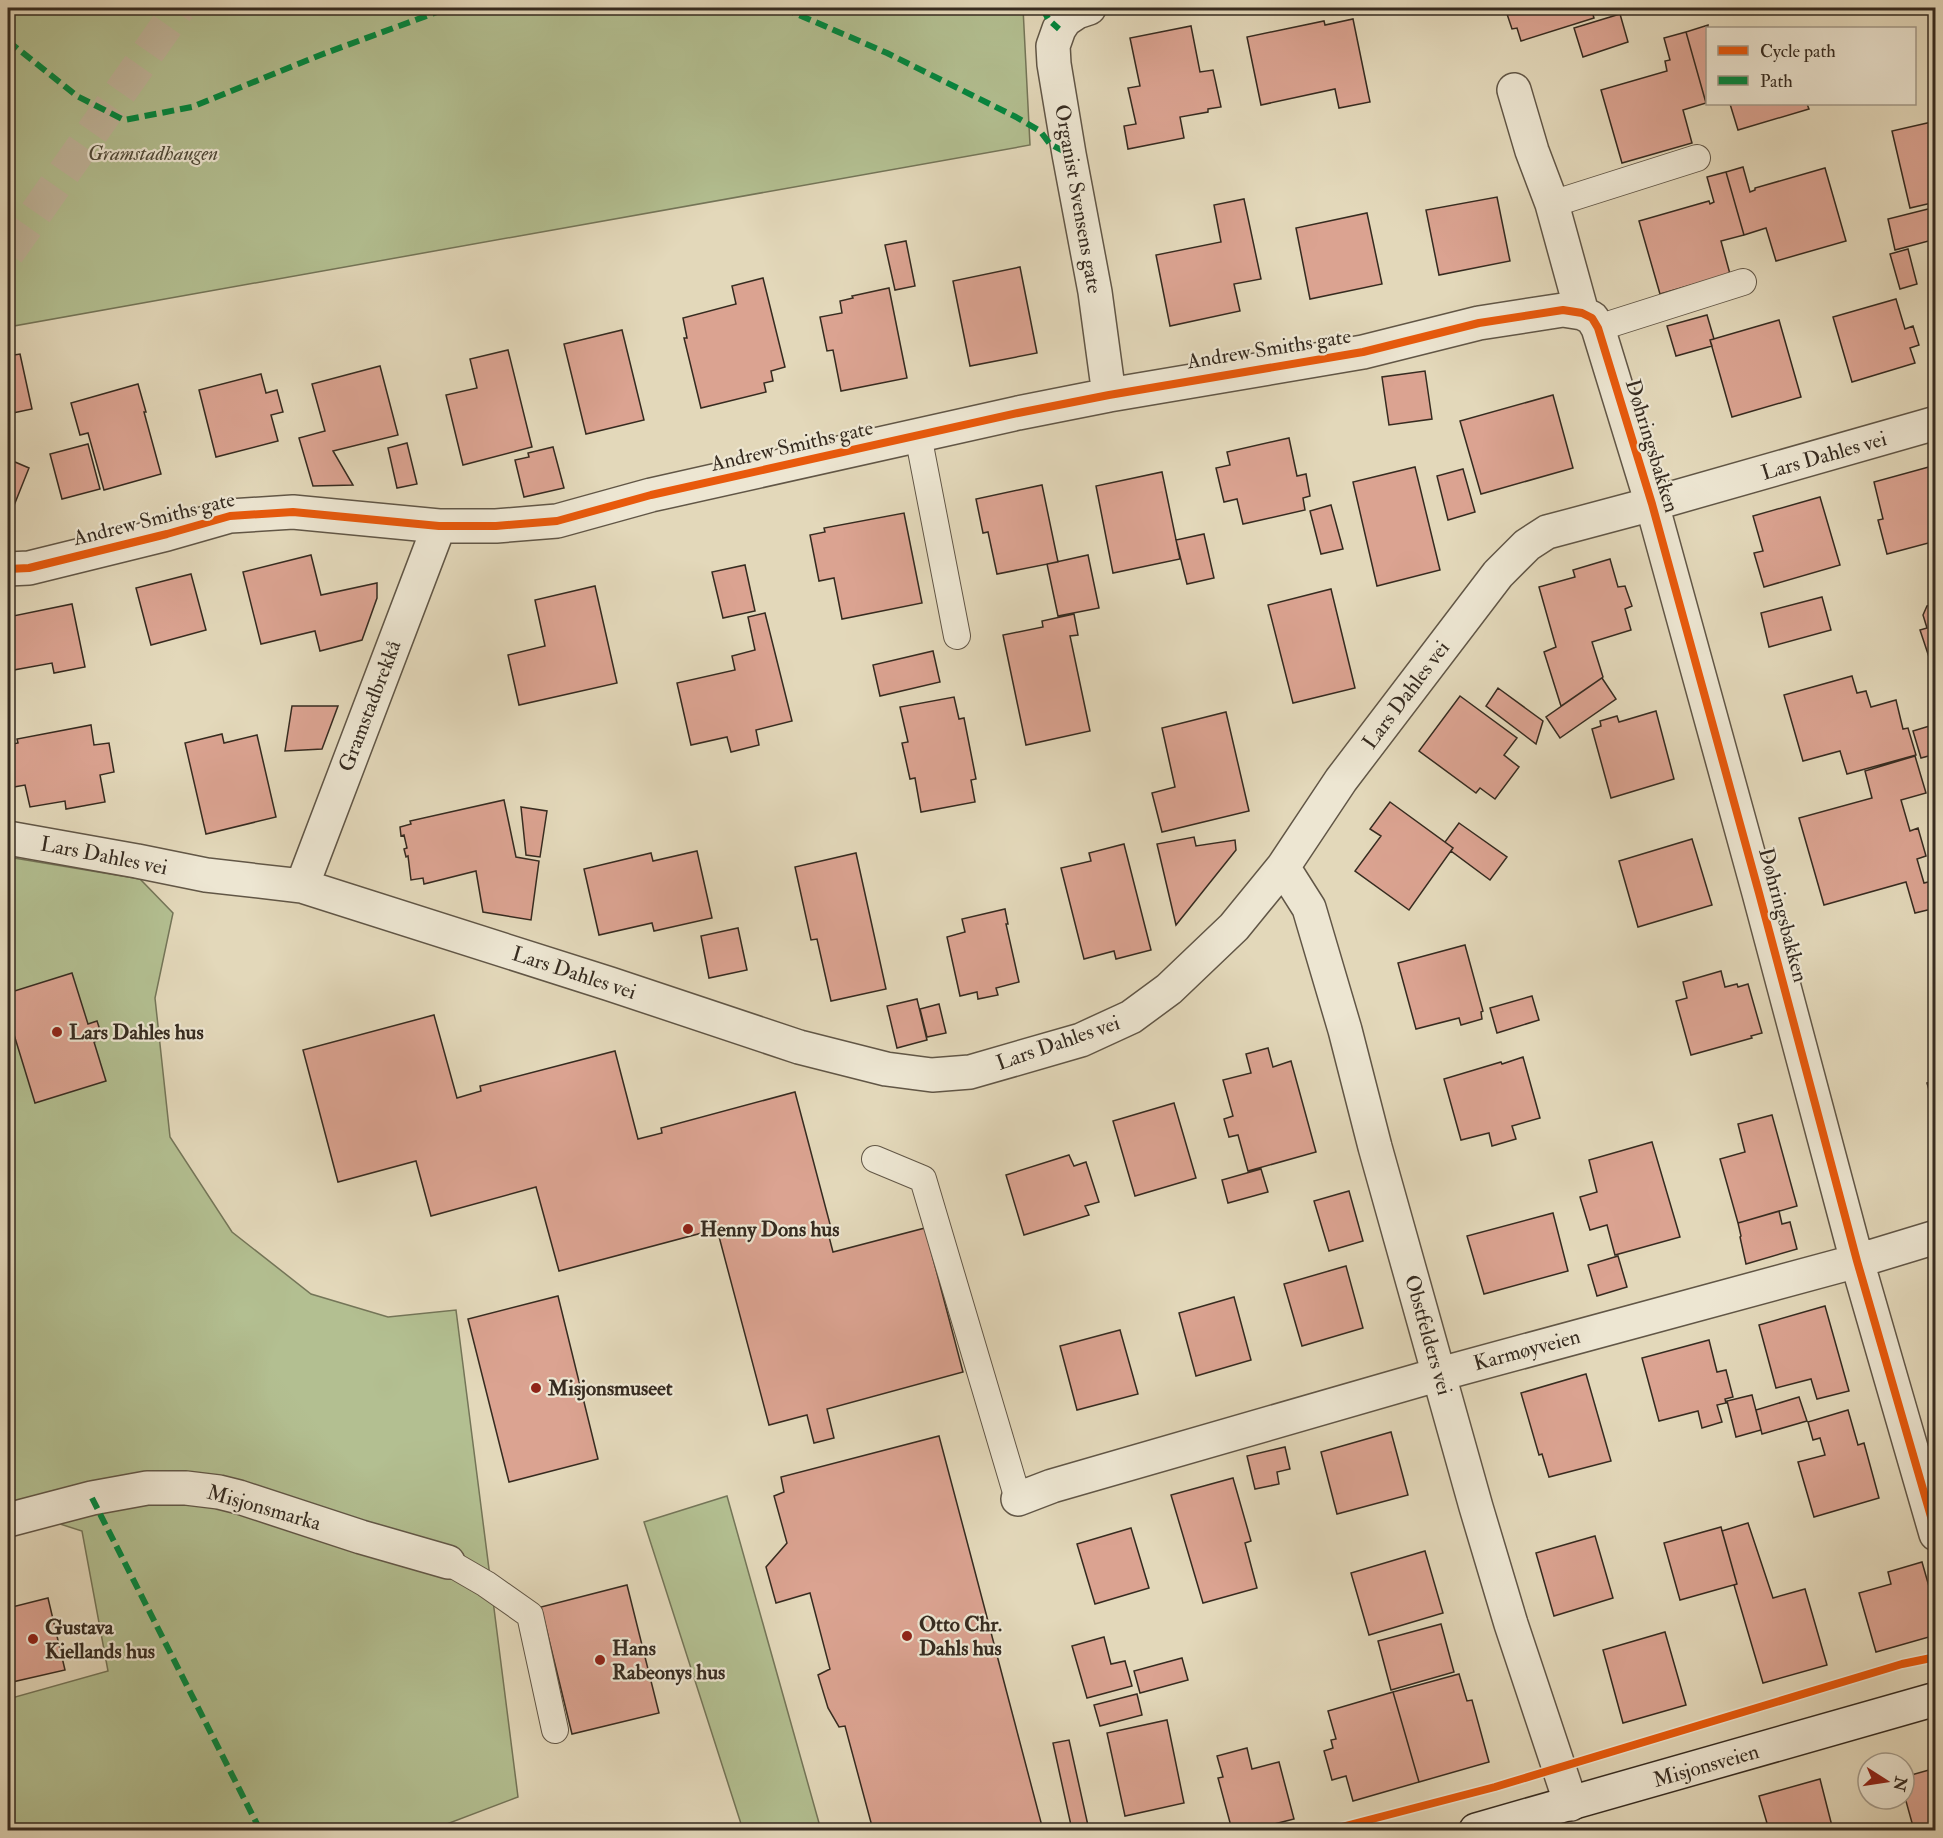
<svg xmlns="http://www.w3.org/2000/svg" width="1943" height="1838" viewBox="0 0 1943 1838" font-family="'IM FELL Double Pica',serif">
<rect width="100%" height="100%" fill="#e3d8ba"/>
<filter id="stains"><feTurbulence type="fractalNoise" baseFrequency=".00333" numOctaves="4"/><feColorMatrix values="0 0 0 0 .2 0 0 0 0 .09 0 0 0 0 .02 0 0 0 .5 -.17"/></filter>
<radialGradient id="worn" r=".72"><stop offset=".6" stop-color="#630" stop-opacity="0"/><stop offset="1" stop-color="#630" stop-opacity=".3"/></radialGradient>
<path fill="#b3bf91" stroke="#747558" stroke-width="1.5" d="M8 8H1023L1030 145 8 327Z
M8 857 140 879 173 913 155 998 170 1137 232 1232 311 1294 388 1317 456 1310 518 1797 431 1830H8V1699L108 1671 82 1531 13 1509 8 1485Z
M727 1496 821 1830H743L644 1522Z"/>
<path fill="#dba391" stroke="#362b20" stroke-width="1.5" d="M1505 8H1591L1594 18 1521 41 1517 28 1512 29Z
M1620 14 1628 42 1583 57 1574 28Z
M1353 19 1370 102 1339 108 1335 89 1261 105 1247 37 1324 21 1325 25Z
M1708 25V103H1706L1686 32Z
M1191 26 1200 72 1213 70 1221 107 1208 109V112L1180 117 1184 138 1128 149 1124 126 1136 124 1128 88 1140 86 1130 38Z
M1686 32 1706 103 1683 110 1692 143 1622 163 1601 90 1667 71 1665 61 1670 60 1664 38Z
M1730 104H1807L1809 109 1738 130Z
M1936 121V202L1910 208 1892 131Z
M1743 167 1750 192 1755 190V188L1825 168 1846 241 1776 261 1766 228 1744 235 1726 172Z
M1726 172 1744 235 1721 241 1730 274 1660 294 1639 221 1709 201 1710 204 1714 202 1707 177Z
M1497 197 1510 261 1439 275 1426 210Z
M1244 199 1261 279 1234 284 1240 311 1170 326 1156 255 1221 242 1214 205Z
M1936 207V239L1895 250 1888 219Z
M1367 213 1382 284 1310 299 1296 228Z
M906 241 915 286 895 290 885 245Z
M1908 249 1917 284 1900 289 1890 254Z
M1020 267 1037 353 970 366 953 281Z
M763 278 785 367 771 371 773 381 764 383 766 392 701 408 684 338H687L683 318 736 304 732 286Z
M889 288 907 378 841 391 833 350 827 351 820 317 842 313 840 301 853 298 852 296Z
M1896 299 1905 329 1913 326 1919 345 1910 348 1915 363 1852 382 1833 317Z
M1707 315 1714 339 1710 340 1712 346 1676 356 1667 326Z
M1779 320 1801 397 1732 417 1710 340Z
M622 330 644 420 586 434 564 344Z
M508 350 532 447 463 465 446 395 477 388 470 359Z
M20 354 32 409 8 414V356Z
M380 366 398 435 333 451 353 485 313 486 299 438 325 431 312 384Z
M1425 371 1432 419 1389 425 1382 377Z
M261 374 266 393 277 390 283 412 271 415 278 441 216 457 199 390Z
M138 384 146 412H144L161 474 104 490 88 433 80 435 71 403Z
M1553 395 1573 468 1481 494 1460 421Z
M1289 438 1297 476 1306 474 1310 496 1303 498 1305 510 1243 524 1237 499 1224 502 1216 468 1230 465 1227 452Z
M407 443 417 484 397 488 388 448Z
M88 444 100 489 62 499 50 454Z
M553 447 564 488 524 497 515 460 529 457 528 453Z
M8 459 29 468 11 513 8 512Z
M1936 465V541L1887 554 1878 520 1883 519 1874 482Z
M1415 467 1440 570 1377 586 1353 482Z
M1463 469 1475 512 1448 520 1437 476Z
M1162 472 1180 559 1113 573 1096 486Z
M1042 485 1058 562 997 574 988 532 983 533 976 499Z
M1820 497 1840 565 1764 587 1754 553 1763 551 1753 516Z
M1331 505 1343 549 1321 554 1310 511Z
M904 513 922 603 842 619 834 578 819 581 810 535 825 532 824 528Z
M1204 534 1214 578 1187 584 1176 540Z
M311 555 321 595 377 583V598L362 640 320 651 315 631 261 644 243 572Z
M1088 555 1099 608 1058 616 1047 564Z
M1610 559 1618 587 1625 586 1632 606 1625 609 1631 630 1592 642 1603 677 1561 706 1544 652 1556 647 1539 587 1575 577 1573 570Z
M745 565 755 611 723 618 712 572Z
M191 574 206 630 151 645 136 588Z
M595 586 617 683 519 705 508 655 545 646 535 600Z
M1331 589 1355 688 1293 703 1268 605Z
M1822 597 1831 630 1769 647 1761 613Z
M72 604 85 667 54 673 52 663 8 671V617Z
M1936 604V678L1920 630 1927 628 1923 615 1927 606Z
M765 613 792 721 756 730 759 745 731 752 727 737 691 745 677 683 735 670 732 656 755 650 748 617Z
M1074 614 1078 635 1070 636 1090 731 1026 745 1003 635 1043 627 1042 621Z
M933 651 940 682 880 696 873 665Z
M1852 676 1857 693 1866 691 1871 707 1896 700 1903 729 1908 728 1916 755 1847 774 1840 751 1803 761 1784 695Z
M1602 678 1616 699 1560 738 1546 717Z
M1498 688 1543 721 1536 744 1486 706Z
M1460 696 1517 738 1504 755 1519 767 1495 799 1480 788 1476 793 1419 751Z
M954 697 959 719 964 718 976 779 971 780 975 802 921 812 915 778 910 779 902 743 908 742 900 707Z
M292 706H338L322 749 285 751Z
M1656 711 1674 779 1611 798 1592 729 1601 726 1600 721 1617 716 1619 722Z
M1226 712 1249 811 1162 832 1152 793 1175 787 1162 728Z
M1936 724V754L1921 758 1913 731Z
M91 725 94 745 109 743 114 772 100 775 105 802 66 809 65 801 30 807 25 785 8 788V745L18 743 17 739Z
M222 734 224 743 257 735 276 817 206 834 185 743Z
M1915 756 1926 793 1901 800 1910 831 1918 828 1926 856 1917 859 1924 883 1936 880V908L1915 913 1906 882 1824 905 1799 818 1872 798 1865 771Z
M504 800 516 857 539 861 531 920 483 912 476 871 424 884 423 878 411 880 408 856 406 857 404 849 407 848 404 835 401 836 400 827 411 824 410 821Z
M1390 802 1453 848 1409 910 1355 871 1381 836 1370 829Z
M521 807 547 811 540 857 526 855Z
M1459 823 1507 857 1490 880 1451 851 1453 848 1445 842Z
M1194 837 1196 846 1235 840 1236 850 1176 925 1157 844Z
M1692 839 1712 905 1638 927 1619 861Z
M1124 844 1151 950 1116 959 1114 951 1084 959 1061 868 1091 861 1089 853Z
M697 851 712 918 654 931 652 923 599 935 584 869 651 853 653 861Z
M856 853 886 989 831 1001 817 939 811 940 795 867Z
M1005 909 1008 924H1006L1019 982 996 988 998 995 978 999 977 992 960 996 947 937 965 932 962 919Z
M738 928 747 970 709 978 701 936Z
M1465 945 1483 1011 1481 1012 1482 1019 1461 1025 1459 1018 1416 1029 1398 963Z
M1721 971 1725 987 1737 984 1738 987 1748 984 1762 1033 1751 1036 1752 1038 1691 1055 1676 1001 1687 998 1683 982Z
M72 973 88 1024 97 1021 103 1039 94 1042 106 1081 35 1103 8 1015V993Z
M1532 996 1539 1020 1497 1033 1490 1008Z
M917 999 927 1040 897 1048 887 1006Z
M939 1004 946 1033 927 1037 920 1009Z
M434 1015 457 1098 481 1091 480 1086 615 1051 638 1139 662 1133 661 1128 795 1092 831 1228 827 1229 833 1252 925 1228 963 1372 827 1409 834 1438 814 1443 807 1415 769 1425 717 1229 559 1271 536 1187 431 1216 416 1161 338 1182 303 1050Z
M1268 1048 1273 1067 1291 1061 1316 1152 1248 1171 1238 1135 1229 1137 1224 1119 1233 1116 1223 1080 1251 1073 1246 1054Z
M1523 1057 1540 1118 1512 1126 1516 1139 1492 1146 1489 1133 1461 1140 1444 1079 1501 1062 1502 1064Z
M1936 1072V1114L1927 1083 1930 1082 1933 1073Z
M1174 1103 1196 1178 1135 1196 1113 1121Z
M1772 1115 1797 1206 1738 1223 1720 1159 1745 1152 1738 1124Z
M1652 1142 1680 1237 1615 1255 1607 1225 1590 1230 1580 1197 1597 1192 1589 1160Z
M1069 1155 1074 1166 1086 1162 1099 1202 1085 1206 1089 1215 1024 1235 1006 1175Z
M1261 1169 1268 1192 1228 1203 1222 1180Z
M1349 1191 1363 1241 1329 1251 1314 1201Z
M1779 1211 1782 1224 1790 1222 1797 1249 1746 1264 1740 1237 1741 1236 1738 1223Z
M1553 1213 1568 1271 1484 1294 1467 1236Z
M1618 1256 1627 1287 1597 1296 1588 1265Z
M1346 1266 1363 1328 1302 1346 1284 1284Z
M558 1296 598 1459 509 1482 468 1319Z
M1234 1297 1251 1360 1196 1376 1179 1313Z
M1825 1306 1849 1391 1817 1399 1811 1379 1776 1388 1759 1325Z
M1120 1330 1138 1394 1077 1410 1060 1346Z
M1709 1340 1717 1372 1726 1370 1733 1397 1725 1399 1726 1403 1717 1405 1722 1422 1702 1428 1698 1411 1659 1421 1642 1358Z
M1586 1374 1611 1461 1549 1477 1542 1454 1539 1455 1521 1393Z
M1752 1395 1761 1430 1736 1437 1727 1401Z
M1799 1397 1807 1421 1762 1434 1756 1410Z
M1848 1410 1858 1445 1864 1443 1879 1498 1814 1517 1798 1462 1825 1455 1820 1438 1813 1440 1808 1422Z
M1391 1432 1408 1495 1337 1514 1321 1452Z
M939 1436 969 1549 1043 1830H873L845 1726 839 1727 828 1708 818 1675 830 1669 810 1593 776 1603 766 1567 787 1543 774 1496 784 1492 781 1477Z
M1285 1447 1290 1469 1277 1472 1279 1484 1255 1489 1247 1456Z
M1233 1478 1251 1541 1245 1543 1257 1588 1203 1603 1171 1495Z
M1748 1523 1773 1598 1805 1589 1827 1665 1763 1683 1734 1585 1737 1584 1722 1531Z
M1721 1527 1737 1584 1680 1600 1664 1543Z
M1131 1528 1149 1588 1095 1604 1077 1544Z
M1595 1536 1613 1598 1554 1616 1536 1553Z
M1425 1551 1443 1613 1369 1635 1351 1573Z
M1922 1562 1936 1611V1635L1876 1652 1859 1593 1891 1584 1888 1572Z
M627 1585 659 1713 572 1734 541 1607Z
M48 1598 65 1670 8 1683V1608Z
M1441 1624 1454 1672 1391 1690 1378 1641Z
M1665 1632 1686 1705 1623 1723 1603 1650Z
M1104 1637 1111 1664 1125 1661 1132 1686 1087 1698 1072 1646Z
M1182 1658 1188 1680 1140 1693 1134 1671Z
M1459 1674 1467 1701 1472 1700 1489 1762 1419 1782 1393 1692Z
M1393 1692 1419 1782 1353 1801 1346 1776 1332 1780 1324 1751 1333 1748 1331 1740 1336 1739 1328 1711Z
M1137 1694 1142 1715 1100 1726 1094 1705Z
M1167 1720 1184 1803 1125 1816 1107 1733Z
M1069 1740 1089 1830H1072L1053 1743Z
M1247 1748 1252 1769 1279 1762 1294 1819 1251 1830H1232L1218 1778 1223 1777 1217 1756Z
M1936 1768V1830H1914L1904 1794V1777Z
M1820 1779 1833 1830H1769L1759 1796Z"/>
<g fill="none" stroke-linecap="round" stroke-linejoin="round">
<path stroke="#c0b59b" stroke-width="33" stroke-dasharray="33 16" stroke-linecap="butt" d="M8 253 179 8"/>
<defs>
<path id="lane" d="M1552 204 1697 158
M1598 328 1743 282
M918 435 957 636
M875 1159 923 1179 1018 1499
M448 1562 486 1584 530 1615 555 1730"/>
<path id="street" d="M1089 8 1077 12 1065 20 1059 29 1053 46 1054 64 1069 154 1095 292 1109 395
M1514 90 1532 151 1552 204 1582 313
M8 569 29 568 167 534 230 516 293 512 439 526H496L557 521 651 495 1018 413 1109 395 1363 352 1479 323 1563 310 1582 313 1592 318 1598 328 1652 504 1759 893 1857 1261 1936 1534
M8 838 137 861 206 875 302 886 610 984 799 1047 886 1069 932 1075 970 1072 1081 1040 1131 1017 1169 989 1234 927 1283 867 1341 780 1498 574 1527 545 1547 532 1652 504 1936 423
M1283 867 1309 908 1345 1030 1375 1147 1476 1507 1511 1624 1571 1804
M302 886 439 526
M1018 1499 1052 1486 1440 1374 1857 1261 1936 1237
M8 1520 92 1498 147 1488H186L219 1492 239 1497 361 1537 448 1562"/>
<path id="secondary" d="M1476 1830 1936 1699"/>
</defs>
<use href="#lane" stroke="#615646" stroke-width="28"/>
<use href="#street" stroke="#615646" stroke-width="36"/>
<use href="#secondary" stroke="#362b20" stroke-width="36"/>
<use href="#lane" stroke="#ede6d2" stroke-width="26"/>
<use href="#street" stroke="#ede6d2" stroke-width="33"/>
<use href="#secondary" stroke="#ede6d2" stroke-width="33"/>
<path stroke="#00873e" stroke-width="6" stroke-dasharray="12 6" stroke-linecap="butt" d="M573 8 583 11 595 8
M783 8 887 53 1016 117 1040 131 1050 144 1069 154
M1042 8 1049 20 1059 29
M8 41 77 96 124 120 192 107 323 54 448 8
M92 1498 260 1830"/>
<defs>
<path id="cycleway" d="M8 569 29 568 167 534 230 516 293 512 439 526H496L557 521 651 495 1018 413 1109 395 1363 352 1479 323 1563 310 1582 313 1592 318 1598 328 1652 504 1759 893 1857 1261 1936 1534
M1330 1830 1495 1787 1902 1664 1936 1657"/>
</defs>
<use href="#cycleway" stroke="#ede6d2" stroke-width="11"/>
<use href="#cycleway" stroke="#e8590c" stroke-width="8"/>
</g>
<g fill="#8f2418" stroke="#ede6d2" stroke-width="2">
<circle cx="57" cy="1032" r="6"/>
<circle cx="688" cy="1229" r="6"/>
<circle cx="536" cy="1388" r="6"/>
<circle cx="907" cy="1636" r="6"/>
<circle cx="33" cy="1639" r="6"/>
<circle cx="600" cy="1660" r="6"/>
</g>
<g text-anchor="middle" dominant-baseline="central" stroke-width="4.5" stroke-linejoin="round" paint-order="stroke">
<g font-size="21" font-style="italic" fill="#4f4937" stroke="#ede6d2">
<text x="153" y="153">Gramstadhaugen</text>
</g>
<g font-size="21" fill="#362b20" stroke="#ede6d2">
<text transform="translate(1078 199) rotate(80)">Organist Svensens gate</text>
<text transform="translate(1269 349) rotate(-9)">Andrew Smiths gate</text>
<text transform="translate(792 446) rotate(-13)">Andrew Smiths gate</text>
<text transform="translate(1652 446) rotate(73)">Døhringsbakken</text>
<text transform="translate(1824 456) rotate(-16)">Lars Dahles vei</text>
<text transform="translate(154 519) rotate(-14)">Andrew Smiths gate</text>
<text transform="translate(1406 695) rotate(-53)">Lars Dahles vei</text>
<text transform="translate(370 706) rotate(-69)">Gramstadbrekkå</text>
<text transform="translate(104 856) rotate(11)">Lars Dahles vei</text>
<text transform="translate(1783 915) rotate(75)">Døhringsbakken</text>
<text transform="translate(574 973) rotate(18)">Lars Dahles vei</text>
<text transform="translate(1058 1043) rotate(-19)">Lars Dahles vei</text>
<text transform="translate(1428 1335) rotate(74)">Obstfelders vei</text>
<text transform="translate(1527 1350) rotate(-15)">Karmøyveien</text>
<text transform="translate(264 1508) rotate(16)">Misjonsmarka</text>
<text transform="translate(1706 1766) rotate(-16)">Misjonsveien</text>
</g>
<g font-size="21" font-weight="bold" fill="#362b20" stroke="#ede6d2" text-anchor="start">
<text x="69" y="1032">Lars Dahles hus</text>
<text x="700" y="1229">Henny Dons hus</text>
<text x="548" y="1388">Misjonsmuseet</text>
<text x="919" y="1624">Otto Chr.<tspan x="919" dy="24">Dahls hus</tspan></text>
<text x="45" y="1627">Gustava<tspan x="45" dy="24">Kiellands hus</tspan></text>
<text x="612" y="1648">Hans<tspan x="612" dy="24">Rabeonys hus</tspan></text>
</g>
</g>
<rect width="1943" height="1838" fill="none" stroke="#e3d8ba" stroke-width="30"/>
<rect x="9" y="9" width="1925" height="1820" fill="none" stroke="#362b20" stroke-width="3"/>
<rect x="15" y="15" width="1913" height="1808" fill="none" stroke="#362b20" stroke-width="1.5"/>
<rect x="1706" y="27" width="210" height="78" fill="#ede6d2" stroke="#a49b8b" stroke-width="1.5"/>
<rect x="1718" y="46" width="30" height="9" fill="#e8590c" stroke="#a49b8b" stroke-width="1.5"/>
<text x="1760" y="57" font-size="18" fill="#362b20">Cycle path</text>
<rect x="1718" y="76" width="30" height="9" fill="#00873e" stroke="#a49b8b" stroke-width="1.5"/>
<text x="1760" y="87" font-size="18" fill="#362b20">Path</text>
<g transform="translate(1886 1781) rotate(102)"><circle r="28" fill="#ede6d2" stroke="#a49b8b" stroke-width="1.5"/>
<path d="M0-4.5L10 22L0 15L-10 22Z" fill="#8f2418"/>
<text y="-9" font-size="16" font-weight="bold" text-anchor="middle" fill="#362b20">N</text>
</g>
<rect width="100%" height="100%" filter="url(#stains)"/>
<rect width="100%" height="100%" fill="url(#worn)"/>
</svg>
